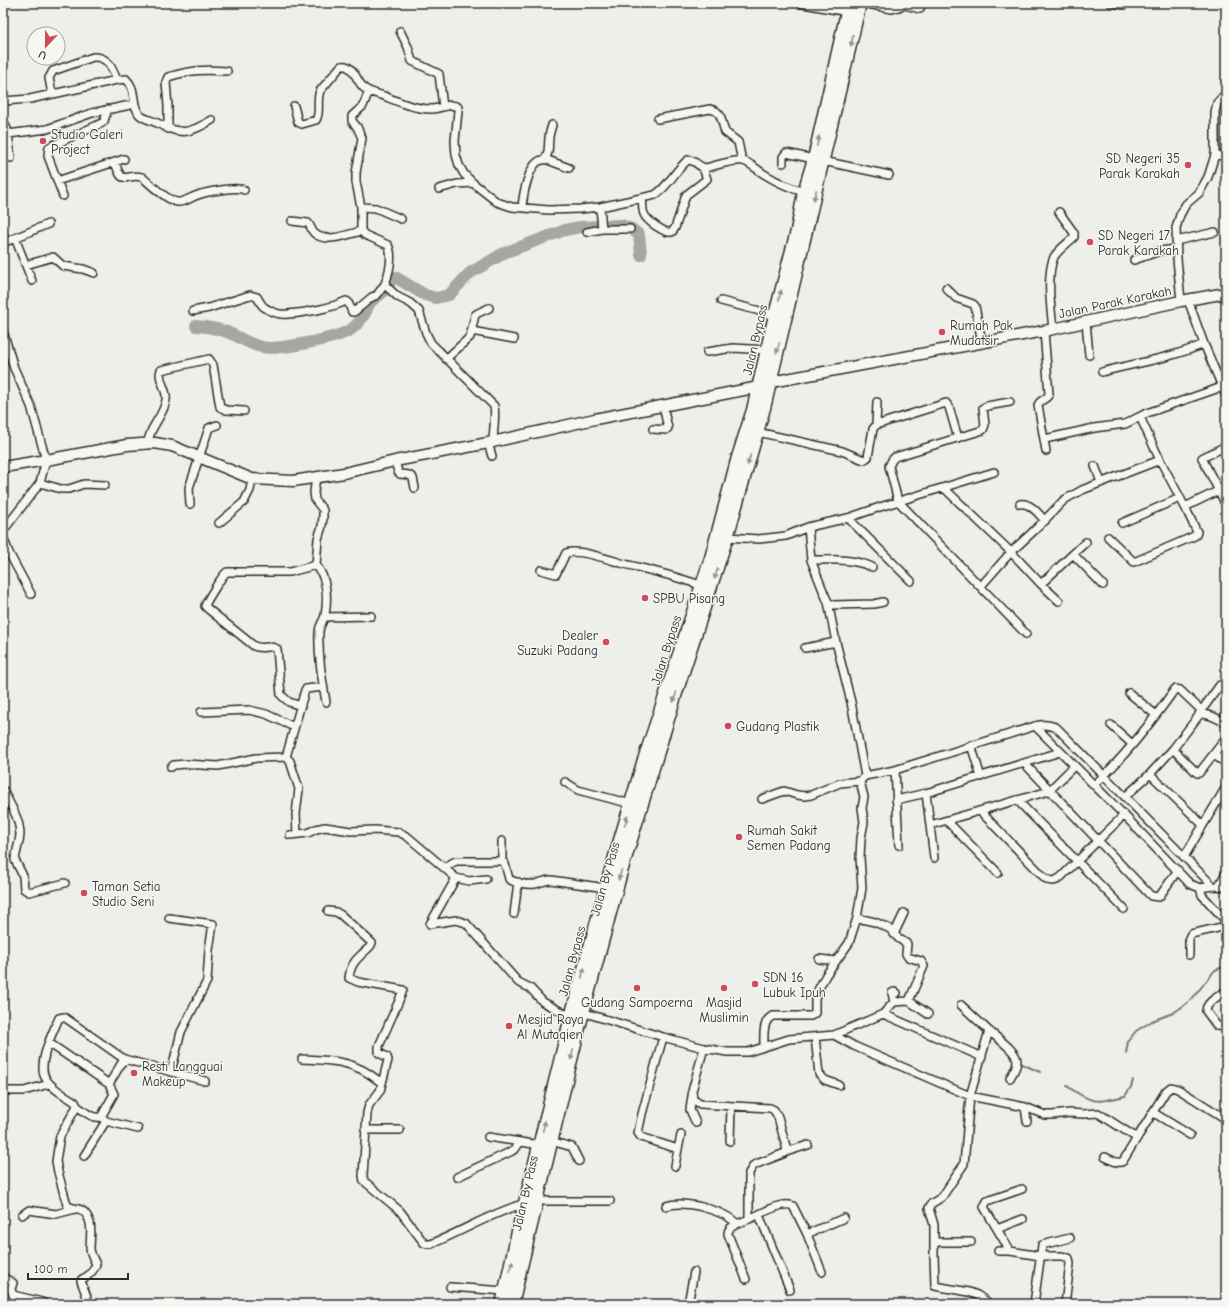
<svg xmlns="http://www.w3.org/2000/svg" width="1229" height="1307" viewBox="0 0 1229 1307" font-family="'Comic Neue',sans-serif">
<rect width="100%" height="100%" fill="#eeeeea"/>
<filter id="ink" filterUnits="userSpaceOnUse"><feTurbulence type="fractalNoise" baseFrequency=".025" numOctaves="2"/><feDisplacementMap in="SourceGraphic" scale="8" xChannelSelector="R" yChannelSelector="G"/><feConvolveMatrix kernelMatrix="1 2 1 2 8 2 1 2 1" color-interpolation-filters="sRGB"/></filter>
<g filter="url(#ink)">
<g fill="none" stroke-linecap="round" stroke-linejoin="round">
<path stroke="#757573" stroke-width="2" d="M1126 1054 1128 1041 1136 1031 1152 1021 1173 1013 1182 1007 1192 999 1215 970 1226 966
M1022 1064 1040 1072
M1067 1086C1092 1104 1096 1103 1125 1096L1131 1087 1133 1080"/>
<path stroke="#a6a6a3" stroke-width="12" d="M196 326C210 327 222 329 234 335 244 340 251 345 262 347 276 351 338 338 350 330 355 327 360 321 363 317 366 313 367 307 370 303 373 299 378 296 382 293 387 288 389 281 395 277L425 295 436 298 449 295 470 273 504 253 565 230 580 227 621 225 632 229 639 235 641 255"/>
<defs>
<path id="street" d="M798 3 848 12
M863 3 892 9 905 5 920 9
M1111 3 1124 5
M400 31 408 47 412 61 439 74 443 107
M369 91 363 106 352 116V121L357 127 362 138 356 173V182L361 207V231L365 235 388 245C394 257 389 273 385 284L386 286 398 297 410 303 419 311 426 333 431 343 494 406C496 413 493 434 493 442
M52 94 49 78 53 71 93 57C108 56 112 68 117 80
M3 101 30 99 117 80 126 79C137 89 131 103 139 114 142 118 150 120 155 122 181 135 187 135 212 120
M294 106 298 122 302 124 316 120C321 112 316 100 320 91L341 66C353 63 356 81 364 88 368 92 378 94 384 96 399 102 415 109 431 109 440 109 450 102 458 107V111L455 141 456 155 459 165 464 174 473 183 497 202 512 207 549 210 580 209 600 207 655 195C669 186 675 170 688 160 696 160 698 167 705 168 715 166 733 159 743 161 751 163 757 170 764 174 777 182 790 188 804 192
M658 119 710 109 716 111 720 115 725 132 738 142 742 161
M3 120 7 129 8 134 47 129 92 113 135 104
M168 129V106L166 82 168 77C191 70 204 69 227 71
M8 134 11 158
M1215 155 1226 156
M545 159 569 168
M823 161 889 175
M115 162C123 188 125 173 142 177 150 184 168 201 177 202 184 203 191 197 198 195 206 192 237 186 244 190
M783 163V157L786 153 814 159
M57 181 124 159
M439 189 457 184 473 183
M63 196 48 156 49 147 102 123 104 121 108 109
M642 198C643 202 642 209 644 214 647 221 665 234 672 232L675 228 686 195 707 179 703 168
M361 207 376 208 401 219
M522 207C523 196 529 159 544 160 550 154 548 145 549 138 549 134 551 129 552 125
M600 207 602 229
M292 221 308 223C311 226 311 230 314 233 325 244 349 234 361 231
M587 232 602 229H630
M15 238 32 281
M1176 241 1215 232
M3 243 48 224
M1134 260 1160 251 1176 249
M26 265 53 257 63 266 83 269 94 273
M946 288 956 298 973 304 975 306 982 343
M721 301 775 315
M1181 301 1177 259 1176 228 1180 215 1186 204 1199 193 1208 177 1215 155V112L1217 103 1226 93
M193 311 209 308 250 295 257 297C259 300 261 305 264 307 271 312 280 315 288 314 305 313 331 308 346 301L348 302 352 312H354L372 297 377 295 385 284
M1086 322 1089 355
M1053 329C1051 309 1046 275 1054 257 1058 250 1068 243 1074 237V233L1059 212
M3 331 14 368 31 406 46 460 40 483 3 531
M472 331 514 339
M1044 331 1049 394C1047 400 1040 399 1038 405L1046 451
M1204 344 1226 396
M707 352 733 348 767 350
M446 359 470 337 475 315 478 313 489 308
M1102 372C1136 363 1171 358 1204 344L1188 300
M1010 402 987 406 983 408 985 425 983 430 895 457 892 460 889 466 898 501 1026 634
M876 425 877 402
M653 429 666 430 668 428 663 406
M757 432 842 451 864 460 868 457 873 429 876 425 946 403 949 407 958 438
M1045 439 1094 428 1125 424 1147 413 1222 387
M148 443C149 427 164 416 166 400 168 390 157 379 161 370L209 359 213 365 220 407 226 410 244 411
M488 443 492 456
M1226 446 1202 458 1226 505
M395 461 398 472 400 474 409 475 413 478 415 488
M1095 466 1101 482
M316 477 314 492 315 500 323 510V517L322 526 318 539 316 565C327 578 328 598 325 615 324 621 319 625 319 632 318 656 322 679 326 702
M40 483 61 489H69L84 484 105 485
M944 488 1011 552 1041 584 1059 601
M190 504 189 488 209 428 217 425
M1020 504C1030 502 1039 514 1045 521
M1185 507 1226 487
M848 518 911 581
M219 523 244 502 250 490 252 479
M1122 523 1180 498
M808 527 811 560 824 593 828 602 833 605 874 604 883 602
M3 537 9 553 31 594
M727 537 759 539 786 536 808 527 848 518 883 506 994 472
M1108 537 1134 562 1192 537 1196 535 1197 532 1185 507 1160 460 1140 417
M1073 554 1086 542
M811 560C832 560 852 558 872 567
M541 570 556 574 566 553C579 549 608 559 621 563 648 570 676 576 702 586
M1041 584 1073 554 1103 585
M981 586 1011 552 1038 527 1064 500 1082 490 1160 460
M325 617 371 616
M836 642 851 702 865 776
M805 648 836 642 828 602
M1129 693 1156 715
M301 706 289 702 281 695 277 649C270 644 262 650 254 646L208 609 205 606C206 602 223 574 227 572H290L316 565
M201 712 249 710 266 714 294 727
M1199 714 1220 685 1226 686
M1111 725 1132 744
M1035 726 1124 815 1190 884 1200 888 1213 886
M971 745 981 777
M1173 749 1197 773H1199L1226 738
M1214 755 1226 763
M1025 764 1151 896 1159 897 1178 870
M171 767 174 765 186 764 218 766 256 758 286 757
M895 770 899 845
M1150 774 1203 825
M565 782 578 790 631 804
M1094 785C1125 757 1151 723 1175 689L1180 690 1201 710
M3 790C10 805 20 818 20 835 19 844 16 852 15 860L23 876 24 889 29 892 65 883
M926 793 934 858
M1125 797 1150 774 1173 749 1200 714C1209 713 1218 719 1226 723
M762 799 784 791 797 795 805 796 811 795 840 783 860 781
M896 800 926 793 1060 752
M1017 800 1124 909
M980 811 1045 878C1051 882 1054 882 1060 878L1124 815
M947 821 998 873
M930 825 1049 791 1074 766
M297 834 296 814 299 789 290 761 286 757 305 690 306 689 323 687
M290 835 308 833 316 829 325 827 351 831 375 830 399 832 408 837 456 878 469 881 486 879
M1184 857 1226 787
M502 861V841
M448 865 456 861H502L505 864 509 879C515 883 527 885 535 884 541 883 544 880 551 880L606 888
M1219 885 1226 873
M1200 888 1202 895 1226 921
M328 911 336 912 341 915 372 943C370 949 365 950 361 955 353 962 350 968 349 978L358 982 403 990 398 1003 379 1046V1053L387 1057 388 1060 380 1091 369 1105 367 1113 363 1176 364 1181 400 1211 424 1243 427 1244H431C463 1231 493 1212 526 1203
M514 914 518 882
M169 918 213 924 209 950 207 981 181 1032 171 1072
M857 918 875 922 890 929 898 938 907 944 906 954 908 957 921 961 924 966 909 1001 894 1002 883 1014
M430 924 456 920 466 923 518 982 530 988 543 1002 571 1017
M430 924 456 878
M894 934 904 913
M1189 955V938L1191 934 1222 927 1226 924
M819 959 836 961
M1226 991C1219 996 1206 1002 1206 1011L1217 1026 1226 1027
M909 1001 928 1014
M894 1002 892 993 894 992 897 993
M961 1005 989 1031 970 1096 964 1164 942 1197 931 1204 929 1208 934 1225V1254L935 1286 969 1292 977 1295 990 1304
M582 1012 663 1037 704 1048 727 1052H748L789 1039 834 1035 854 1046 970 1096 1025 1107 1045 1115H1052L1070 1113 1083 1114 1098 1113 1137 1138 1166 1091 1171 1087 1178 1089 1226 1119
M989 1031C996 1037 1017 1051 1017 1061 1017 1067 1013 1073 1010 1078
M834 1035 883 1014 982 1057
M663 1037 642 1114 638 1133 641 1137 678 1149 675 1166
M815 1037 819 1074 825 1080 839 1085
M49 1043 109 1084
M764 1047C764 1036 762 1020 773 1016H811L815 1013V999L818 990 826 975 849 943 857 918 862 888 860 857 861 838 864 822 862 808 864 797 860 781 865 776 895 770 1035 726C1043 724 1049 724 1057 728L1213 886 1226 887
M302 1059C321 1060 341 1060 358 1068 367 1071 374 1078 382 1083
M3 1091H24L49 1084
M692 1096 690 1110 696 1123
M77 1106C84 1111 92 1119 101 1117L114 1094 109 1084 124 1059
M1025 1107 1027 1121
M1154 1113 1190 1135
M103 1118 106 1121 138 1129
M365 1130H400
M488 1137 540 1145
M551 1141 572 1147 579 1161
M730 1141 731 1106
M678 1149 681 1135
M786 1152 808 1145
M84 1156 106 1121
M1105 1157C1111 1159 1117 1165 1123 1161L1137 1138
M457 1177 512 1151 516 1148 520 1142
M1022 1189 987 1201 984 1207 1010 1251 1040 1256H1062L1069 1258 1070 1264 1065 1304
M537 1201H610
M666 1206C685 1200 724 1210 737 1224L749 1219V1173L754 1165 785 1153 787 1150 778 1117 774 1110 770 1108 700 1104 693 1099 692 1091 704 1048
M22 1215 29 1210 56 1214 75 1209
M759 1215 790 1290
M749 1219C759 1215 783 1200 793 1206L807 1234 822 1272
M737 1224C732 1227 728 1228 728 1234L746 1279
M997 1229 1023 1219
M807 1234 844 1218
M934 1242H971
M998 1251H1010
M3 1277 13 1283 11 1289 13 1295 42 1302 45 1304
M450 1287 505 1291
M86 1304 87 1297 81 1281 82 1279C88 1277 94 1271 96 1264 94 1260 91 1255 90 1249 90 1237 94 1222 84 1212 80 1207 72 1210 67 1205L58 1172 56 1161 60 1136 77 1106 75 1102C66 1096 52 1089 46 1079 36 1065 53 1032 59 1018L64 1017 124 1059 205 1081
M688 1304 694 1272
M1034 1304 1042 1245 1070 1238"/>
<path id="secondary" d="M3 467 46 460 127 445 155 443 172 446 252 479 293 481 344 473 395 461 488 443 595 419 759 387 771 382 1044 331 1181 301 1226 293"/>
<path id="highway" d="M502 1304 519 1227 571 1017 609 877 643 763 711 558 738 457 753 410 775 315 797 231 804 192 814 159 849 3
M512 1304 578 1031 621 872 676 693 727 537 764 408 860 3"/>
</defs>
<use href="#street" stroke="#2b2b2b" stroke-width="10"/>
<use href="#secondary" stroke="#2b2b2b" stroke-width="13"/>
<use href="#highway" stroke="#2b2b2b" stroke-width="15"/>
<use href="#street" stroke="#f6f6f2" stroke-width="7"/>
<use href="#secondary" stroke="#f6f6f2" stroke-width="10"/>
<use href="#highway" stroke="#f6f6f2" stroke-width="12"/>
</g>
<defs><path id="oneway-solid" d="M-6-.8H1V-3.2L6.5 0L1 3.2V.8H-6Z"/></defs>
<g fill="#90908e">
<use href="#oneway-solid" transform="translate(852 41) rotate(102)"/>
<use href="#oneway-solid" transform="translate(818 141) rotate(-77)"/>
<use href="#oneway-solid" transform="translate(815 195) rotate(104)"/>
<use href="#oneway-solid" transform="translate(780 295) rotate(-76)"/>
<use href="#oneway-solid" transform="translate(778 348) rotate(104)"/>
<use href="#oneway-solid" transform="translate(749 460) rotate(105)"/>
<use href="#oneway-solid" transform="translate(716 574) rotate(107)"/>
<use href="#oneway-solid" transform="translate(675 697) rotate(107)"/>
<use href="#oneway-solid" transform="translate(626 821) rotate(-73)"/>
<use href="#oneway-solid" transform="translate(620 875) rotate(105)"/>
<use href="#oneway-solid" transform="translate(583 973) rotate(-75)"/>
<use href="#oneway-solid" transform="translate(572 1055) rotate(103)"/>
<use href="#oneway-solid" transform="translate(544 1126) rotate(-76)"/>
<use href="#oneway-solid" transform="translate(511 1266) rotate(-77)"/>
</g>
</g>
<g fill="#d1495b" stroke="#f6f6f2" stroke-width="1.5">
<circle cx="43" cy="141" r="4"/>
<circle cx="1188" cy="165" r="4"/>
<circle cx="1090" cy="242" r="4"/>
<circle cx="942" cy="332" r="4"/>
<circle cx="645" cy="598" r="4"/>
<circle cx="606" cy="642" r="4"/>
<circle cx="728" cy="726" r="4"/>
<circle cx="739" cy="837" r="4"/>
<circle cx="84" cy="893" r="4"/>
<circle cx="755" cy="984" r="4"/>
<circle cx="637" cy="988" r="4"/>
<circle cx="724" cy="988" r="4"/>
<circle cx="509" cy="1026" r="4"/>
<circle cx="134" cy="1073" r="4"/>
</g>
<g text-anchor="middle" dominant-baseline="central" stroke-width="3" stroke-linejoin="round" paint-order="stroke">
<g font-size="13" fill="#2b2b2b" stroke="#f6f6f2" text-anchor="start">
<text x="51" y="134">Studio Galeri<tspan x="51" dy="15">Project</tspan></text>
<text x="1180" y="158" text-anchor="end">SD Negeri 35<tspan x="1180" dy="15">Parak Karakah</tspan></text>
<text x="1098" y="235">SD Negeri 17<tspan x="1098" dy="15">Parak Karakah</tspan></text>
<text x="950" y="325">Rumah Pak<tspan x="950" dy="15">Mudatsir</tspan></text>
<text x="653" y="598">SPBU Pisang</text>
<text x="598" y="635" text-anchor="end">Dealer<tspan x="598" dy="15">Suzuki Padang</tspan></text>
<text x="736" y="726">Gudang Plastik</text>
<text x="747" y="830">Rumah Sakit<tspan x="747" dy="15">Semen Padang</tspan></text>
<text x="92" y="886">Taman Setia<tspan x="92" dy="15">Studio Seni</tspan></text>
<text x="763" y="977">SDN 16<tspan x="763" dy="15">Lubuk Ipuh</tspan></text>
<text x="637" y="1002" text-anchor="middle">Gudang Sampoerna</text>
<text x="724" y="1002" text-anchor="middle">Masjid<tspan x="724" dy="15">Muslimin</tspan></text>
<text x="517" y="1019">Mesjid Raya<tspan x="517" dy="15">Al Mutaqien</tspan></text>
<text x="142" y="1066">Resti Langguai<tspan x="142" dy="15">Makeup</tspan></text>
</g>
<g font-size="13" fill="#2b2b2b" stroke="#f6f6f2">
<text transform="translate(1115 302) rotate(-12)">Jalan Parak Karakah</text>
<text transform="translate(755 340) rotate(-77)">Jalan Bypass</text>
<text transform="translate(666 650) rotate(-72)">Jalan Bypass</text>
<text transform="translate(605 879) rotate(-74)">Jalan By Pass</text>
<text transform="translate(572 961) rotate(-75)">Jalan Bypass</text>
<text transform="translate(525 1193) rotate(-77)">Jalan By Pass</text>
</g>
</g>
<rect width="1229" height="1307" fill="none" stroke="#f6f6f2" stroke-width="16"/>
<rect x="8" y="8" width="1213" height="1291" fill="none" stroke="#2b2b2b" stroke-width="1.5" filter="url(#ink)"/>
<g transform="translate(46 46) rotate(202)"><circle r="19" fill="#f6f6f2" stroke="#a5a5a2"/>
<path d="M0-3L7 15L0 10L-7 15Z" fill="#d1495b"/>
<text y="-6" font-size="11" font-weight="bold" text-anchor="middle" fill="#2b2b2b">U</text>
</g>
<path d="M28 1273v6h100v-6" fill="none" stroke="#2b2b2b" stroke-width="2"/>
<text x="34" y="1273" font-size="12" fill="#2b2b2b" stroke="#f6f6f2" stroke-width="3" paint-order="stroke">100 m</text>
</svg>
